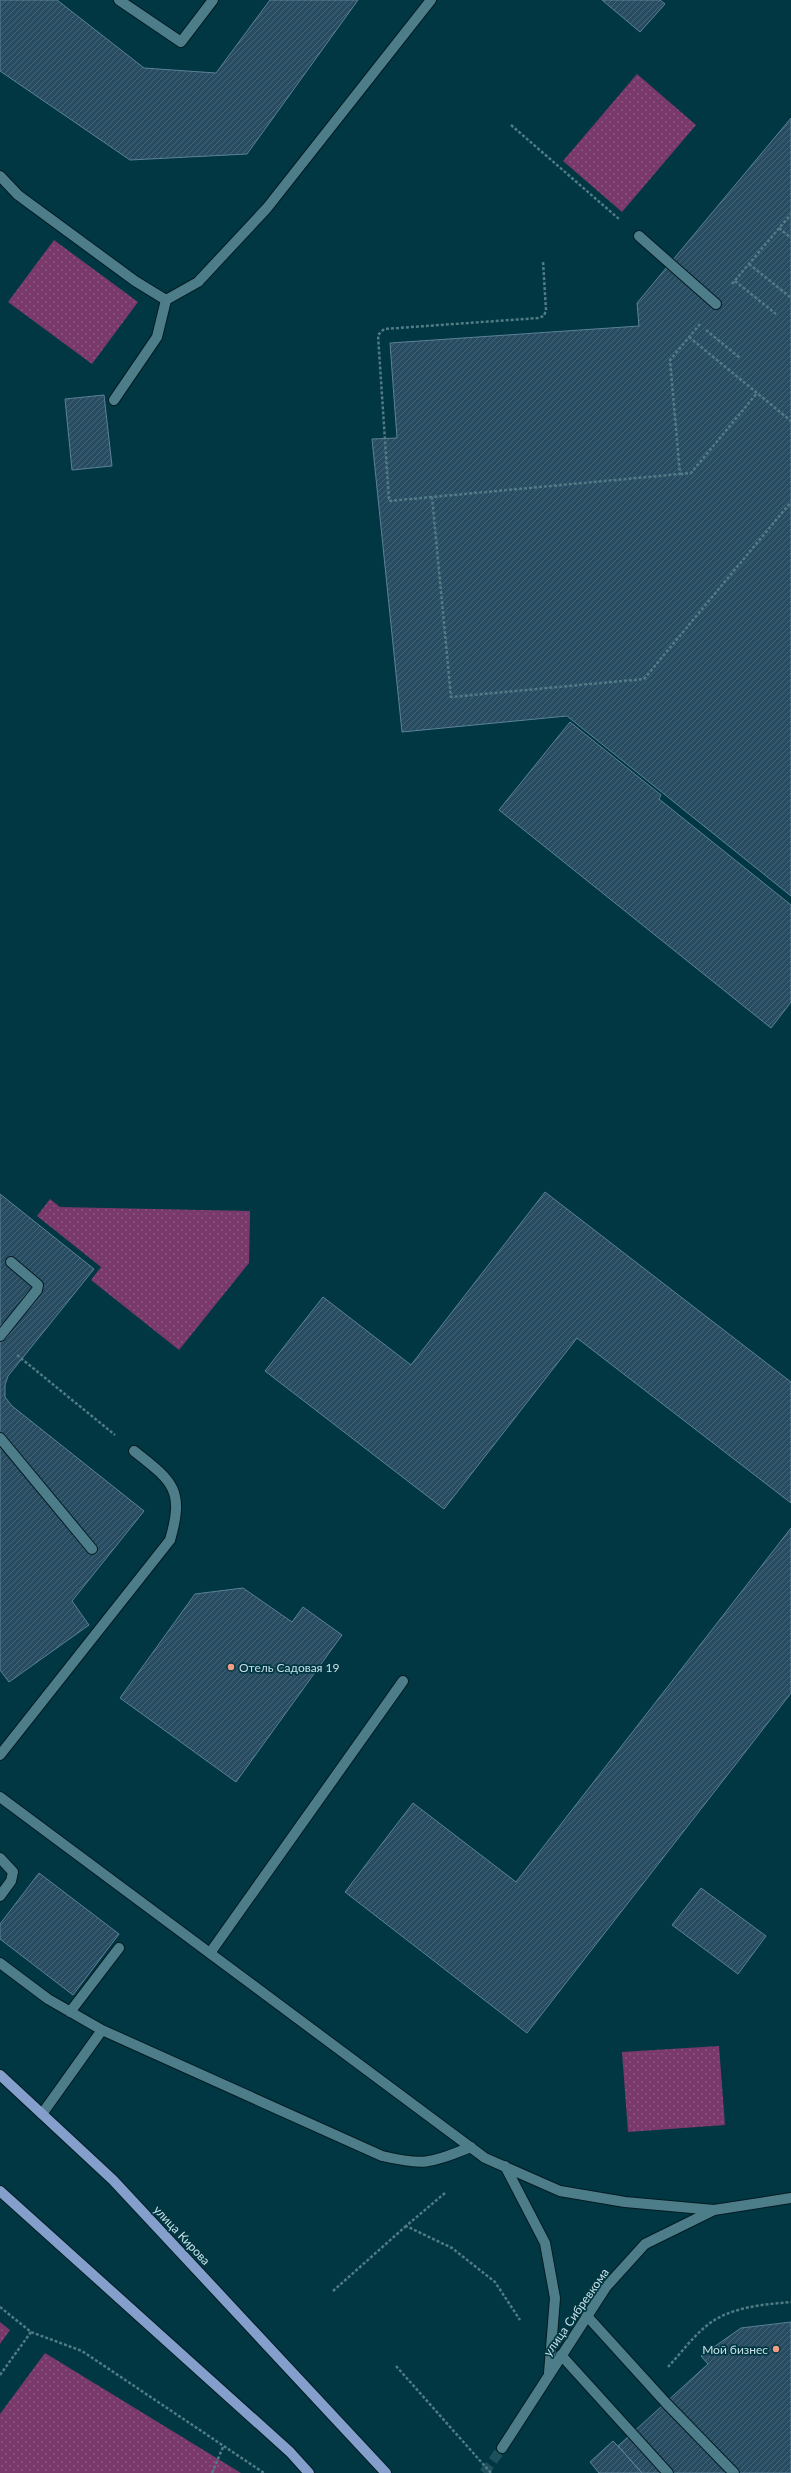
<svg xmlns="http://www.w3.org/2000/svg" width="791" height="2473" viewBox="0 0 791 2473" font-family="Lato,sans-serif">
<defs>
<pattern id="grass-dots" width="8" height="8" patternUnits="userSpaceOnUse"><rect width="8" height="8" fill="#79396a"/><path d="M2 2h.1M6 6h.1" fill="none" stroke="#8b557f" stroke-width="1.8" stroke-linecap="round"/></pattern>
<pattern id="building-hatch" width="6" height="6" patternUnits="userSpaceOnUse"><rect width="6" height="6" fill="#284c61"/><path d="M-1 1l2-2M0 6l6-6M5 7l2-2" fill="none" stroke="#466678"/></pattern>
</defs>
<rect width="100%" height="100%" fill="#003742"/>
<path fill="url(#grass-dots)" d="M637 74 696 125 622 212 563 161Z
M54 240 138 302 92 364 8 302Z
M50 1199 60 1207 250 1211 249 1263 179 1350 91 1280 101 1267 37 1216Z
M719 2046 725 2125 628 2132 622 2052Z
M0 2322 10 2330 0 2344Z
M45 2353 241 2473H0V2414Z"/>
<path fill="url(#building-hatch)" stroke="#5c8198" d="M0 0H57L144 68 216 73 270 0H358L247 154 130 160 0 71Z
M602 0H660L665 4 640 32Z
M791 118V896L567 716 402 732 372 439 397 438 390 343 639 326 637 303Z
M104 395 112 466 72 470 65 399Z
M570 722 661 795 659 799 791 905V1002L771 1028 499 810Z
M545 1192 791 1382V1503L577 1338 444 1509 265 1371 323 1297 411 1365Z
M0 1194 94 1269 8 1376 5 1385V1397L12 1406 144 1511 72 1601 89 1625 9 1682 0 1670Z
M791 1528V1693L527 2033 345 1892 413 1803 516 1882Z
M243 1588 292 1622 303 1607 342 1635 236 1782 120 1698 195 1594Z
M39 1873 119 1934 73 1995 0 1939V1924Z
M701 1888 766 1936 738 1974 672 1925Z
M791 2322V2473H642L618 2446 708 2364 701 2356 741 2328Z
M613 2441 618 2446 642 2473H599L590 2462Z"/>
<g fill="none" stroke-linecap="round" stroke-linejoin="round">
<path stroke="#1e505b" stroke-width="10" stroke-dasharray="10 5" stroke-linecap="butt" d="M484 2473 502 2448"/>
<defs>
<path id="lane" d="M119 0 181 42 213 0
M0 176 18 195 135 281 166 300
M639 236 716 304
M114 400 157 337 166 300 198 282 267 208 431 0
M0 1336 37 1290 38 1285 11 1262
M0 1438 92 1549
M0 1755 170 1540C185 1489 172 1481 134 1451
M0 1858 13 1872 11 1881 0 1896
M210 1953 403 1681
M0 1963 48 1999 102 2030 42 2114
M70 2012 119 1948
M102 2030 382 2156C425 2166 430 2163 471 2147
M587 2316 666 2403 734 2473
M561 2355 668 2473"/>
<path id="street" d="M0 1797 485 2158 560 2191 625 2202 714 2210
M505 2166 545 2243 555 2298 549 2373
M502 2448 606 2287 645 2244 714 2210 791 2198"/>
<path id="primary" d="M0 2075 113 2180 386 2473
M0 2191 290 2452 309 2473"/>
</defs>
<use href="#lane" stroke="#031c22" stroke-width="12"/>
<use href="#street" stroke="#031c22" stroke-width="12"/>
<use href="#primary" stroke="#031c22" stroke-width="12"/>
<path stroke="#517b85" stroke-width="2.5" stroke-dasharray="3 2" stroke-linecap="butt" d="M511 125 619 219
M779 228 791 238
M749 264 790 297
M735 281 776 314
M732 284 791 214
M700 324 670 360 680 474 432 497 451 697 644 679 791 502
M706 330 740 358
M689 337 791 421
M680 474 691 473 757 393
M432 497 389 501 378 335 384 329 538 318 544 316 546 310 543 261
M17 1355 115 1435
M445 2193 406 2226 452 2248 495 2282 520 2320
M333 2291 406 2226
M0 2307 31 2332 82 2351 264 2473
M668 2367C684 2350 700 2326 722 2316 743 2306 768 2304 791 2302
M0 2375 31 2332
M212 2473 223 2447"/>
<use href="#lane" stroke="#4e7d8a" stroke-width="10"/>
<use href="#street" stroke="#4e7d8a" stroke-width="10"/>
<use href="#primary" stroke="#859fcc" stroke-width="10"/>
<path stroke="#517b85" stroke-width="2.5" stroke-dasharray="3 2" stroke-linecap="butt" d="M396 2366 491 2473"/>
</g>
<g fill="#f49e86" stroke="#003742" stroke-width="1.5">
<circle cx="231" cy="1667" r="4"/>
<circle cx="776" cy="2349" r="4"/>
</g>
<g text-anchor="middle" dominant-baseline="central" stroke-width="3.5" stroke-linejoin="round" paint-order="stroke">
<g font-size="12" fill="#c9e1e8" stroke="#003742" text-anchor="start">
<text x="239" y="1667">Отель Садовая 19</text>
<text x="768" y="2349" text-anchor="end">Мой бизнес</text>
</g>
<g font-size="12" fill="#c9e1e8" stroke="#003742">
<text transform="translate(182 2235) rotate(47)">улица Кирова</text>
<text transform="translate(576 2312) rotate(-55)">улица Сибревкома</text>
</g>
</g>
</svg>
